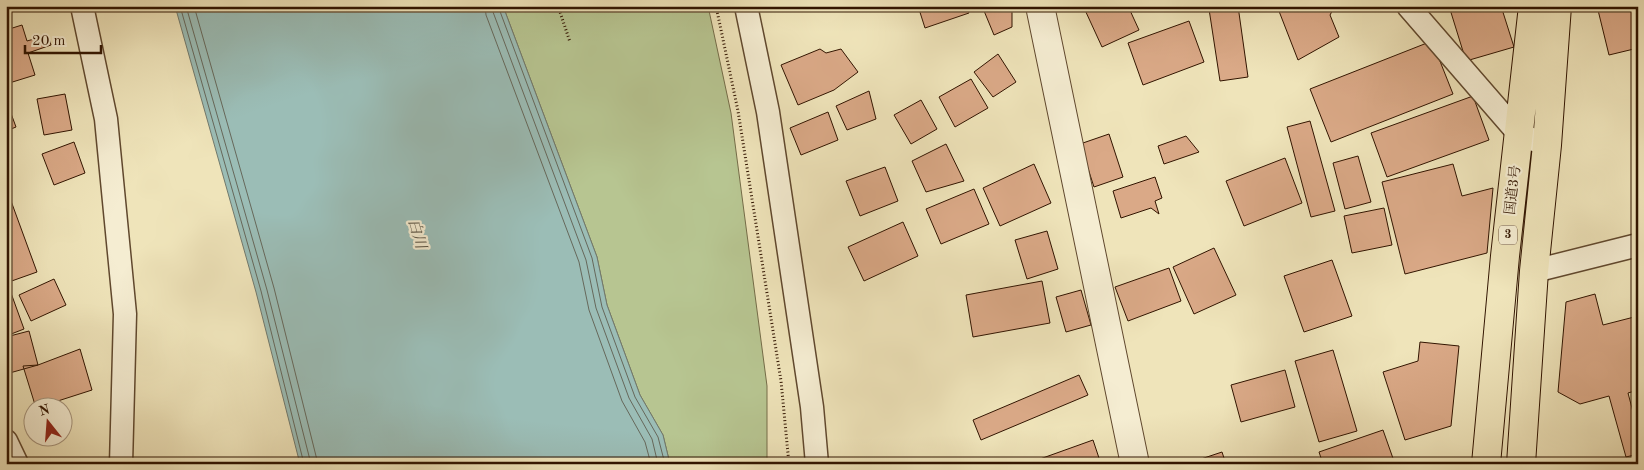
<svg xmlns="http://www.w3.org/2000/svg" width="1644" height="470" viewBox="0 0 1644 470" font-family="'Old Standard TT','Noto Serif JP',serif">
<rect width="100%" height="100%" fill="#efe4ba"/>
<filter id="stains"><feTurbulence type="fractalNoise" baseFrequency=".004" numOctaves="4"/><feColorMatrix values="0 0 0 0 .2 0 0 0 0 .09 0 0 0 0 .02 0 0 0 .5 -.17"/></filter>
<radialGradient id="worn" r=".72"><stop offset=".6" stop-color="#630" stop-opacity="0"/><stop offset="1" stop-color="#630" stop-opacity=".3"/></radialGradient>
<path fill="#b7c591" stroke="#746c48" d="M503 6H708L731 113 767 386V464H670L663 435 640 395 607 305 597 257Z"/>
<path fill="#9bbdb6" stroke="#71796d" d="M175 6H503L597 257 607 305 640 395 663 435 670 464H300L256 292Z"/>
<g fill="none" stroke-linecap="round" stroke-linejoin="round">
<path stroke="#66685b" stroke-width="1" d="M180 6 261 291 304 464
M186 6 267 290 311 464
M194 6 274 288 318 464
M485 6 486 15 579 262 589 310 622 401 645 442 651 464
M492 6 493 12 586 260 596 308 629 398 652 439 658 464
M498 6 592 258 602 307 635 397 658 437 665 464"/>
</g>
<path fill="#daa987" stroke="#311400" d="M918 6H966L969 13 925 28Z
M982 6H1012V27L994 35Z
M1093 6H1128L1139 30 1102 47 1085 10Z
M1228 6H1238L1248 77 1220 81 1209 9Z
M1277 6H1335L1330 15 1339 37 1298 60Z
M1449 6H1501L1514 47 1466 61Z
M1597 6H1638V48L1609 55Z
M1189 21 1204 62 1143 85 1128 43Z
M22 25 27 41 48 35 51 45 28 53 35 75 6 84V60L11 58 6 41V30Z
M1432 41 1453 94 1331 142 1310 89Z
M820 49 826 53 841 49 858 72 834 90 798 105 781 65Z
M998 54 1016 82 993 97 974 72Z
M971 79 988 108 955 127 939 97Z
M869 91 876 119 847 130 836 106Z
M65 94 72 130 44 135 37 99Z
M1473 96 1489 140 1387 177 1371 133Z
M921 100 937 129 911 144 894 115Z
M9 108 16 127 6 131V109Z
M828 112 838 140 801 155 790 128Z
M1310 121 1335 211 1311 217 1287 127Z
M1109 134 1123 177 1094 187 1080 144Z
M1186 136 1199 152 1164 164 1158 146Z
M74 142 85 173 54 185 42 154Z
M946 144 964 181 926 192 912 161Z
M1358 156 1371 202 1345 209 1333 163Z
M1285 158 1302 203 1244 226 1226 181Z
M1034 164 1051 203 1000 226 983 188Z
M1453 164 1462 196 1493 188 1487 253 1405 274 1382 182Z
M885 167 898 201 860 216 846 181Z
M1155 177 1162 198 1155 201 1159 214 1151 208 1121 218 1113 191Z
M974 189 989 224 941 244 926 209Z
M6 190H7L37 272 6 283Z
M1384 208 1392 245 1352 253 1344 216Z
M903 222 918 256 864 281 848 247Z
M1047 231 1058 269 1027 279 1015 240Z
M1214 248 1236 295 1194 314 1173 267Z
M1332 260 1352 316 1304 332 1284 276Z
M1169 268 1181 301 1128 321 1115 287Z
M54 279 66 305 31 321 19 295Z
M1042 281 1050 323 973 337 966 295Z
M1081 290 1091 325 1066 332 1056 297Z
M11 293 24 329 6 336V294Z
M1595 294 1603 325 1638 316V390L1628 393 1638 431V454L1626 457 1609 396 1580 404 1558 392 1566 302Z
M29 331 38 365 6 374V337Z
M1420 342 1459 346 1451 426 1405 440 1383 372 1418 361Z
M80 349 92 390 36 408 23 366 38 365Z
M1333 350 1357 431 1319 442 1295 361Z
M1285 370 1295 407 1241 422 1231 385Z
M1079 375 1088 395 981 440 973 420Z
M1383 430 1395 464H1323L1319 452Z
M1093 440 1101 464H1026Z
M1222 452 1226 464H1192V462Z"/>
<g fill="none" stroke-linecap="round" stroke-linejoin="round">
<defs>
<path id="minor" d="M82 6 106 119 125 314 121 464
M746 6 768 112 812 407 817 464
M1408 6 1519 134 1547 145
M1534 271 1638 245
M6 441 17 464"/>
<path id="tertiary" d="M1040 6 1135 464"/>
<path id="trunk" d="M1486 464 1505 256 1533 6
M1521 464 1534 271 1547 145 1557 6"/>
</defs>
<use href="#minor" stroke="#60482e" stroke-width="25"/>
<use href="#tertiary" stroke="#60482e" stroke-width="30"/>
<use href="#trunk" stroke="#311400" stroke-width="30"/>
<path stroke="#311400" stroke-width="3" stroke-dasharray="1 2.5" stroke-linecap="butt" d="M558 6 570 42
M716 6 738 111 781 381 789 464"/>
<use href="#minor" stroke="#f5edd2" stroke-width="22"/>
<use href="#tertiary" stroke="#f5edd2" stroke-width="28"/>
<use href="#trunk" stroke="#efe4ba" stroke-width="28"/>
</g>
<g text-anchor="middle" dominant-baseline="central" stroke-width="4.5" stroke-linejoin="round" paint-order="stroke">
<rect fill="#f5edd2" stroke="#6c553f" stroke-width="1" x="1499" y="225.5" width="18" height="19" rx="4"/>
<g font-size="12" font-weight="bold" fill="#311400">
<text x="1508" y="235">3</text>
</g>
<g font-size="14" fill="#311400" stroke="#f5edd2">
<text transform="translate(1513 190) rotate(-83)">国道3号</text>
</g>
<g font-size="15" font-style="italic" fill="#564f40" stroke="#f5edd2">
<text transform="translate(416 234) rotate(74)">白川</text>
</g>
</g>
<rect width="1644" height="470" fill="none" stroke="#efe4ba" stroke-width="25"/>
<rect x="8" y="8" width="1629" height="455" fill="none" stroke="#311400" stroke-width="2.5"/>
<rect x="12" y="12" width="1619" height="445" fill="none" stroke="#311400"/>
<g transform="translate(48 422) rotate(343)"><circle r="24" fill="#f5edd2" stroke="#a7967e"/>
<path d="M0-4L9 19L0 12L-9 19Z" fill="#8f2418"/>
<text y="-8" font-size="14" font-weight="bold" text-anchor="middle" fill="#311400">N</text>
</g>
<path d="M25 45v8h76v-8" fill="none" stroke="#311400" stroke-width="2.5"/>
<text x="32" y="45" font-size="15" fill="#311400" stroke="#f5edd2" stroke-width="4" paint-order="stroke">20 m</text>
<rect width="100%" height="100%" filter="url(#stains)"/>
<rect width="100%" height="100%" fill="url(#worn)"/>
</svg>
